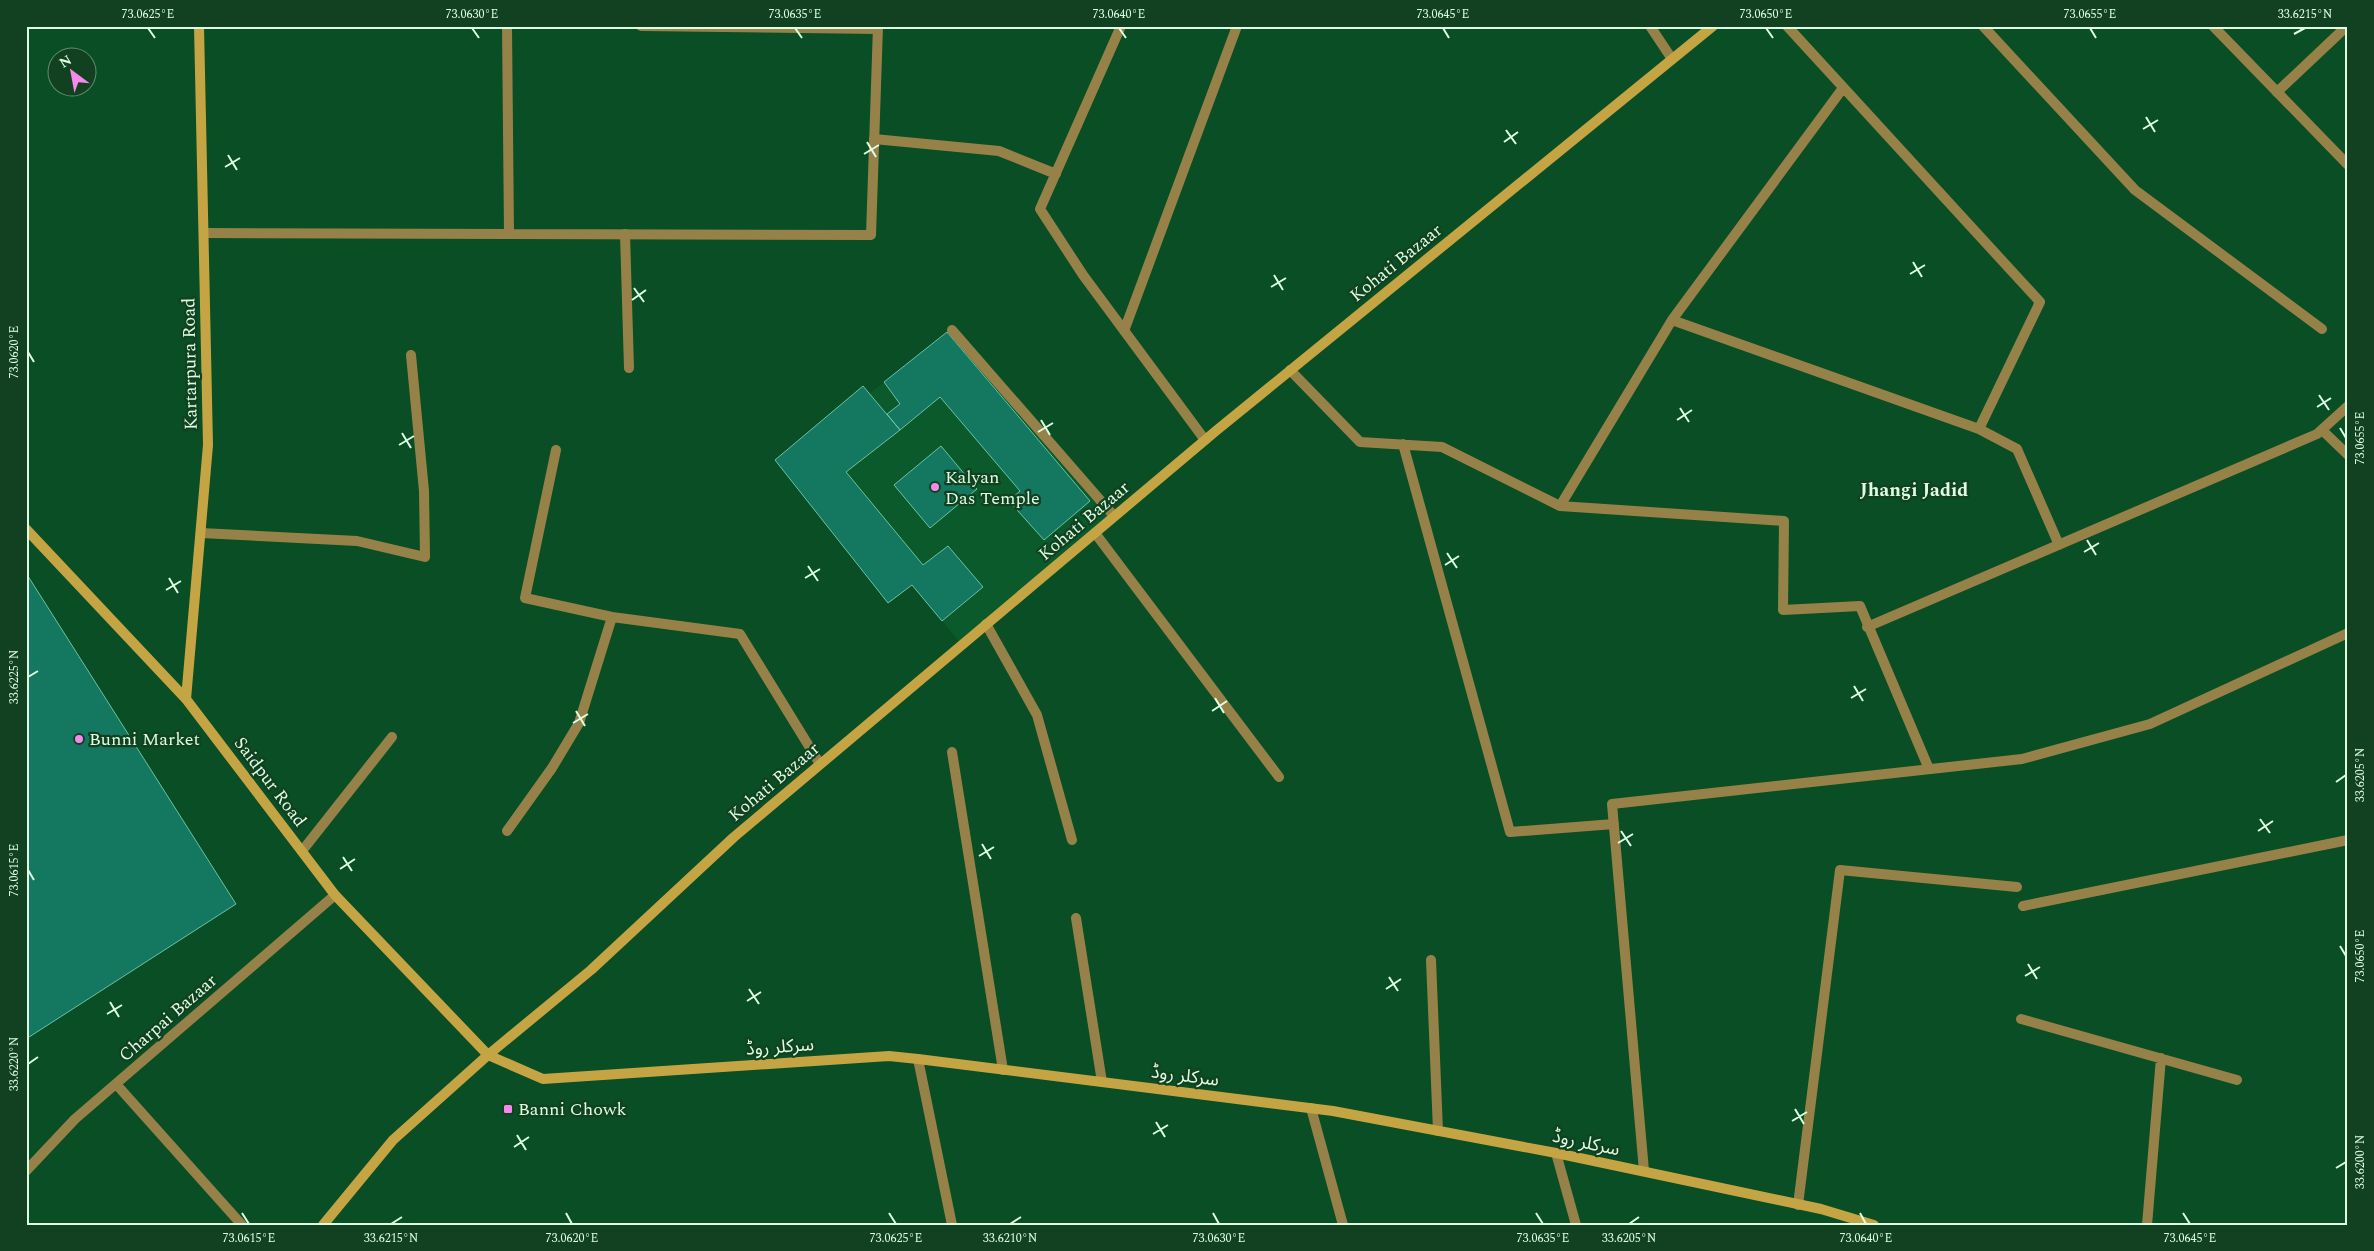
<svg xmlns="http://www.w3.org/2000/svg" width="2374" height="1251" viewBox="0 0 2374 1251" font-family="Spectral,'Noto Sans Arabic',serif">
<rect width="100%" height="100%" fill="#094e24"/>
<path fill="#0b5a2c" d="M952 330 1114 516 962 645 912 585 888 603 775 460 863 386 870 393Z"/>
<path fill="#14775f" stroke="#6bc2a6" d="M947 332 1090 501 1044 540 1009 501 1020 491 940 397 900 430 887 414 900 404 884 382Z
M863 386 900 430 846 472 923 565 948 546 983 587 942 621 912 585 888 603 775 460Z
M941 446 977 489 930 528 894 485Z
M26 573 236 904 26 1039Z"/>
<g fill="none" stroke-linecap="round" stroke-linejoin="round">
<path stroke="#968248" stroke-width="10" d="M1121 26 1040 209 1083 275 1205 440
M1650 26 1672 59
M1787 26 2040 302 1979 429
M1983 26 2135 190 2322 329
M2277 92 2347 26
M874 139 999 151 1056 174
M625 234 629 368
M1672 320 1979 429 2017 449 2059 545
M952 330 1114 516
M1124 331 1237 26
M1290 370 1360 442 1442 447 1560 506 1784 521 1783 610 1860 606 1929 769
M2322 430 2348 455
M1403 444 1510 832 1614 824
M556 450 525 598 612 617 740 634 820 764
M1560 506 1672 320 1843 88
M201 533 357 541 425 557 424 491 411 355
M1095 533 1279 777
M986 624 1037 715 1072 840
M1867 627 2317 434 2348 406
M952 752 1003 1070
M507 831 552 768 579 723 612 617
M302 851 392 737
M1076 918 1102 1082
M1431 960 1438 1131
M2021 1019 2237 1080
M918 1059 952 1225
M1311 1108 1343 1225
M1556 1153 1576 1225
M1644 1171 1612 804 2022 759 2150 724 2348 633
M2147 1225 2161 1058"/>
<path stroke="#968248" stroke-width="10" d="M507 26 509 234
M641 26 878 29
M2213 26 2348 165
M204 233 871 235 878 26
M2023 906 2348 840
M116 1084 242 1225
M26 1171 75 1119 335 895
M1798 1205 1840 870 2017 887"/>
<path stroke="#c5a543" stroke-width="10" d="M26 529 186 699 335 895 488 1055 543 1079 889 1056 918 1059 1333 1111 1556 1153 1821 1209 1874 1225
M186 699 208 445 199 26
M323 1225 393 1140 488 1055 591 970 734 837 1217 430 1713 26"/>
</g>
<path fill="none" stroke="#defee4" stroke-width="2" d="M148 28 155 38M472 28 479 38M795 28 802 38M1119 28 1126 38M1443 28 1449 38M1766 28 1773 38M2090 28 2096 38M2294 34 2305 28M2146 117 2155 132M2143 129 2158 120M1506 130 1516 144M867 142 876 157M1504 142 1518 132M864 154 879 145M228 155 237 170M225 167 240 158M1913 262 1922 277M1910 274 1925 265M1274 275 1283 290M1271 287 1286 278M634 288 644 302M632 300 646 290M28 352 34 362M2319 395 2329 410M2317 407 2331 398M1680 408 1689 422M1041 420 1050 435M1677 420 1692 410M2340 428 2346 438M1038 432 1053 423M402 433 411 448M399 445 414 436M2087 540 2096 555M2084 552 2099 543M1447 553 1457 568M1445 565 1459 556M808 566 818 581M169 578 178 593M805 578 820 569M166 590 181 581M28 677 38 671M1854 686 1863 701M1215 698 1224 713M1851 698 1866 689M576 711 585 726M1212 711 1227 701M573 723 588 714M2336 782 2346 775M2260 819 2270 833M1621 831 1631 846M2258 831 2273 821M1618 843 1633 834M982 844 991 859M979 856 994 847M343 857 352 871M340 869 355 859M28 870 34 880M2340 946 2346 956M2028 964 2037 979M2025 976 2040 967M1389 977 1398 991M749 989 759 1004M1386 989 1401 979M747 1001 761 992M110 1002 119 1017M107 1014 122 1005M28 1064 38 1057M1795 1109 1804 1124M1792 1121 1807 1112M1156 1122 1165 1137M1153 1134 1168 1125M517 1135 526 1150M514 1147 529 1137M2336 1168 2346 1162M242 1213 249 1224M566 1213 572 1224M889 1213 896 1224M1213 1213 1219 1224M1536 1213 1543 1224M1860 1213 1866 1224M2183 1213 2190 1224M391 1224 402 1217M1010 1224 1021 1217M1629 1224 1639 1217"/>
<g fill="#f788ec" stroke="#114121" stroke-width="2">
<circle cx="935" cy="487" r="5"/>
<circle cx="79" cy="739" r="5"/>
<rect x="503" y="1104" width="10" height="10" rx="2.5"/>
</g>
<g text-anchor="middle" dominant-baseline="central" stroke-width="4.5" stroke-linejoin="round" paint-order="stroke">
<g font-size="18" fill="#defee4" stroke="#114121">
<text transform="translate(1396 263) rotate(-39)">Kohati Bazaar</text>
<text transform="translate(190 364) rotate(-91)">Kartarpura Road</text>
<text transform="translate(1084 521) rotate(-40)">Kohati Bazaar</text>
<text transform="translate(270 782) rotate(53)">Saidpur Road</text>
<text transform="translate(774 782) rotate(-40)">Kohati Bazaar</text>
<text transform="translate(168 1018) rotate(-41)">Charpai Bazaar</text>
<text transform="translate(780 1047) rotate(-4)">سرکلر روڈ</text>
<text transform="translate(1185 1076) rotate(7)">سرکلر روڈ</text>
<text transform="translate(1586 1143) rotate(12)">سرکلر روڈ</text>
</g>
<g font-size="18" fill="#defee4" stroke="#114121" text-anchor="start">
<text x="945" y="477">Kalyan<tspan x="945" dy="21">Das Temple</tspan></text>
<text x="89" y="739">Bunni Market</text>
<text x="518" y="1109">Banni Chowk</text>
</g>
<g font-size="19" font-weight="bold" fill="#defee4" stroke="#114121">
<text x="1914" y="490">Jhangi Jadid</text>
</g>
</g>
<rect width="2374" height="1251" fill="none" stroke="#114121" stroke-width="55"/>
<g transform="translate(72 72) rotate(328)"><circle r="24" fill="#114121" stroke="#638d6f"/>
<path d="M0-4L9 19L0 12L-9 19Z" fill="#f788ec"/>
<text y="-8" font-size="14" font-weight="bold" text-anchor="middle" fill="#defee4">N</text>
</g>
<rect x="28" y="28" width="2318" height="1196" fill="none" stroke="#defee4" stroke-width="2"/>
<g font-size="12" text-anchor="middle" fill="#defee4">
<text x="148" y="18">73.0625°E</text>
<text x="472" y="18">73.0630°E</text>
<text x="795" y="18">73.0635°E</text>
<text x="1119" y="18">73.0640°E</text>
<text x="1443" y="18">73.0645°E</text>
<text x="1766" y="18">73.0650°E</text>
<text x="2090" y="18">73.0655°E</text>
<text x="2305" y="18">33.6215°N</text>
<text transform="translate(14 352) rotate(-90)" y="4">73.0620°E</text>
<text transform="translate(2360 438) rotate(-90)" y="4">73.0655°E</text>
<text transform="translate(14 677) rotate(-90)" y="4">33.6225°N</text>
<text transform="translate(2360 775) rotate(-90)" y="4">33.6205°N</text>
<text transform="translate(14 870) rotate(-90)" y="4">73.0615°E</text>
<text transform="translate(2360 956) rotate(-90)" y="4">73.0650°E</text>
<text transform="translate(14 1064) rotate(-90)" y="4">33.6220°N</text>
<text transform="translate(2360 1162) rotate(-90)" y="4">33.6200°N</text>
<text x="249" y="1242">73.0615°E</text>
<text x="391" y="1242">33.6215°N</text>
<text x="572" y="1242">73.0620°E</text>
<text x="896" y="1242">73.0625°E</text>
<text x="1010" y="1242">33.6210°N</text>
<text x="1219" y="1242">73.0630°E</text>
<text x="1543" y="1242">73.0635°E</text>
<text x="1629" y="1242">33.6205°N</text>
<text x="1866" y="1242">73.0640°E</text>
<text x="2190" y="1242">73.0645°E</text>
</g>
</svg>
